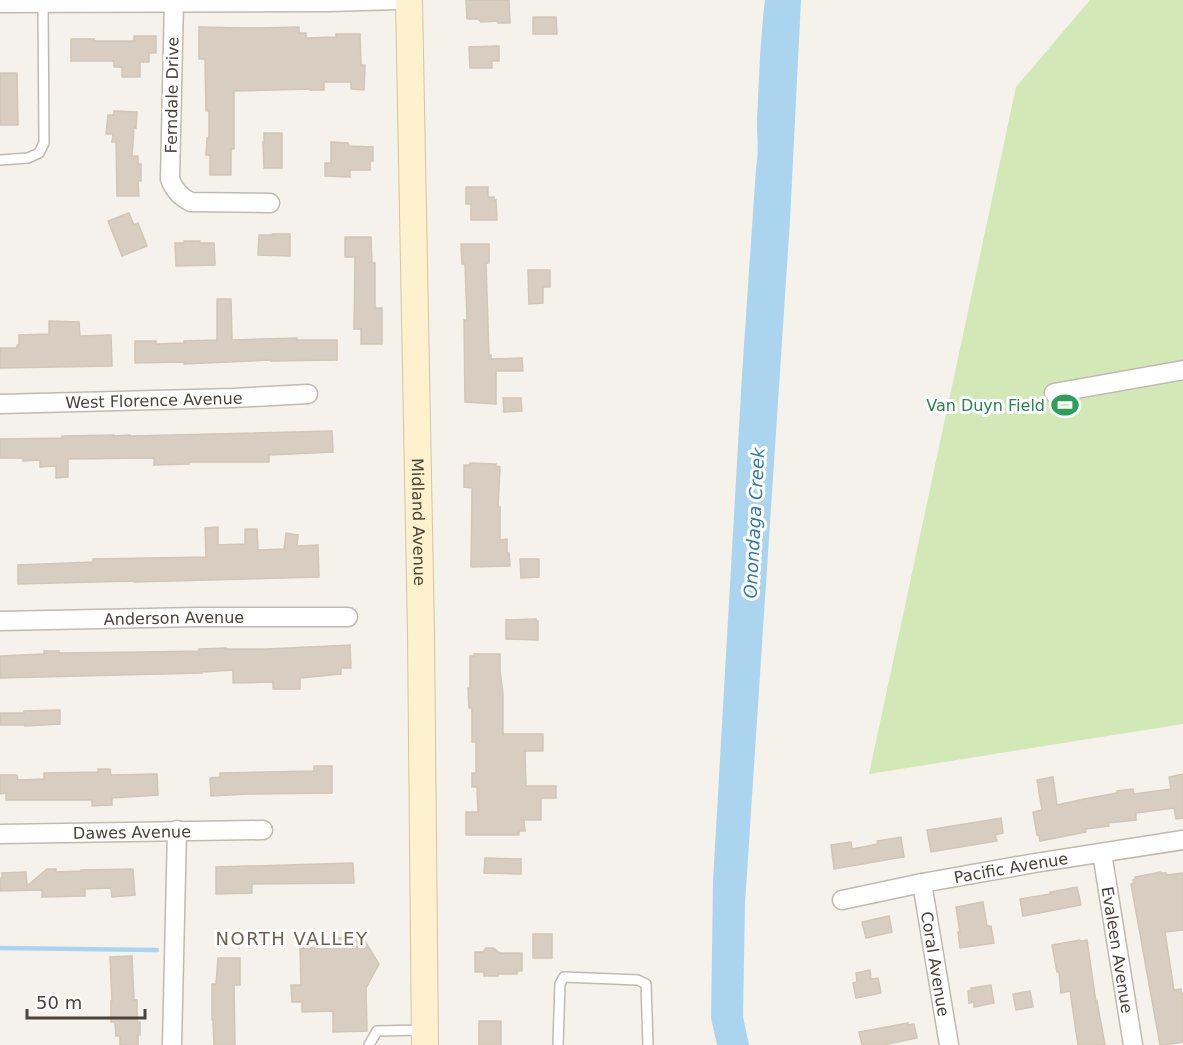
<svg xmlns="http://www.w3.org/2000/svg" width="1183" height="1045" viewBox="0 0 1183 1045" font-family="'DejaVu Sans',sans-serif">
<rect width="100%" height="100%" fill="#f5f2ec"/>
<path fill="#d2e8b6" d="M1090 0H1183V724L869 774 1016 87Z"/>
<path fill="#abd5ef" d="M765 0H801L790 220 745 903 743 1017 749 1045H717L711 1018 713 881 742 375 756 168C759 152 757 137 757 121 759 81 760 40 765 0Z"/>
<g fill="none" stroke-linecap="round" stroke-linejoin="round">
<path stroke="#abd5ef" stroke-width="4.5" d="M0 948 157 950"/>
</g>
<path fill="#d7cec1" stroke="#d2c6b4" stroke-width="1.5" d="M466 0H509L510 23H498L497 21 481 22 478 19H467Z
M533 17H556L557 34H533Z
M199 27 248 28 299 27V33H306V38L336 37V34H360L361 65H365L364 90 351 89V82H324V90H310V89L234 91V149H231V175H210V155H206L207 138H209V111H206L205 59H199Z
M134 36H156V53H149V62H140V77H122V67H114V61H71V39H94V41H134Z
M499 46V61H492V68H470L469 47Z
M0 73H17L18 125H0Z
M114 111 137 112 136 128H134L132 156H138V164H141V181H138L139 196H117L116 142H112L113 134H106L108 115H114Z
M264 133H282V168H264L263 142H264Z
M331 142 348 143 349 146 373 147V161H370V170H350V177L325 176V163H331Z
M466 187H488V197H494V200H496L497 220H471V204H466Z
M129 213 134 225 138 223 147 246 122 256 108 221Z
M273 234H290V256L258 255 259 235H274Z
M345 237H371L372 263H375V308H382V344H361V329H354L355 257H345Z
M184 241H200V243H214L215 265 176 266 175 243H184Z
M461 244H489V263H486L489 355H491V359L522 358 523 371H496V404L465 402 464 320H467L465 264H462Z
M528 270H550V287H543V303L529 304Z
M217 299H231L232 340 297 338V340H337V360L271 361V360L184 364V362L135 363V341H156V344L184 343V341L217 340Z
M49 321 79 322 80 336 111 335 112 366 0 368V348H17V345H19V335L49 334Z
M503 398H521L522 411 504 412Z
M332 431 333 452 269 455V462H189V464L154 465V458L68 459V477L56 478V466L40 467V460L23 461V458H0V439L62 438V436L114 435V436L130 435V436Z
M470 463 496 464V466L500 467 498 507H500V540L507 539V553H509L510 566 471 567 472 488 464 487V465H470Z
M218 527V545L245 544V529H257L258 550 284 549 286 533 298 535 297 546 318 545 319 577 134 582V581L18 584V565L93 562V559L206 557 205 528Z
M520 559H539V577L521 578Z
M536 619V621H538V640L506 639V620Z
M350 645 351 668H341V674L300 678V689H273V682L233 683V670L202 672V673L0 678V656L44 654V651H59V653L143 652 199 651V649L226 648V649H267Z
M474 654H500V670L503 694V734H543V751H525L526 786H556V798H541V820H524L525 831H519V835H466V812H478L477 787H472V773H476V742H472V708H469L468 688H470V656H474Z
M60 710V724L25 726V725H0V713H24V711Z
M314 766H332V793L248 794 211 796 210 778 220 777V773L314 771Z
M98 769H110L111 775 157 774 158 795 112 798V805L92 806V800H6V793L0 794V775H17L18 780 44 779V773L98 772Z
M1183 774V818L1176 819 1174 808 1136 813V820L1108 823 1109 826 1085 829 1086 832 1040 841 1039 835H1037L1033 812 1042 810 1037 780 1053 777 1057 805 1084 799 1117 793V791L1133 789 1134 794 1171 789 1169 777Z
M1001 818 1003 833 995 835 997 841 931 852 927 830Z
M901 837 904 857 834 869 831 845 851 842 852 849 878 844 877 841Z
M485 858 521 859V874L484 873Z
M353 863 354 883 252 884V893L216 894V867Z
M47 869H56V872L81 871V870L133 869 135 895 112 897 111 888 85 889V896L42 897V890L0 891V878H2V873L26 872 27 886Z
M1160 872 1161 873H1166V875L1183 873V930L1165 932 1174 990 1181 989 1183 997V1042L1166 1045H1160L1131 884 1134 883 1133 880 1135 879V877Z
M1077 887 1081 905 1023 916 1020 899 1050 894V892Z
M983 902 987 926H991L994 943 960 948 958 932H960L956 907Z
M889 916 892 932 866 938 862 922Z
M533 934H552V958H533Z
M333 938H363L379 964 366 988 367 1031 333 1032V1011L302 1012V1002H292L291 985H301L300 948 328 947Z
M1080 940 1081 941 1087 940 1096 1002 1097 1001 1105 1045H1078L1070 991 1061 993 1059 972H1057L1052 945Z
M486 948H493L500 953H522V971H517V974H498V976H484V972H475V952H483Z
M132 956 134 1000H137V1022H140V1035H138V1045H120V1036H116L115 1022H111V1001H112L110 957Z
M218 958H240V985H234L235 1045H214L213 1020H212V984H216Z
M870 970 871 979 878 978 881 993 856 998 853 983 857 982 856 973Z
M991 985 994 1003 974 1007V1002L969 1003 968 991 972 990 971 988Z
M1030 991 1033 1007 1016 1010 1013 994Z
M479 1021H501V1045H479Z
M908 1023V1025L914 1024 917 1038 883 1045H862L859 1032Z"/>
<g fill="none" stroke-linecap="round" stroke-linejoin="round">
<defs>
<path id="lane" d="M0 160 28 158 39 153 44 143 43 4
M369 1045 377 1031 422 1030
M558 1045 560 984 564 977 638 980 646 984 648 1045"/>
<g id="street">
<path d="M174 0 170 179C174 190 180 197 191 202L270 203"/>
<path d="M0 3 327 2 399 0"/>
<path d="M1054 393 1183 370"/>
<path id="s1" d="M0 404 233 398 308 394"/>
<path id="s2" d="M0 621 197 617H348"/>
<path id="s3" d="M0 834 263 830"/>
<path id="s4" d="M1102 853 1133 1045"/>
<path id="s5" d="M922 883 949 1045"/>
<path id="s6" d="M842 900 922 883 1035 863 1183 840"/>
<path d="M172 1045 177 830"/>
</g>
<g id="secondary">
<path id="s7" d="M409 0 421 634 425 1045"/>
</g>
</defs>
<use href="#lane" stroke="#c1baae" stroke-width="12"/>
<use href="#street" stroke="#c1baae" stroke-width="21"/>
<use href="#secondary" stroke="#d4c59c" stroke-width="28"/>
<use href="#lane" stroke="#fff" stroke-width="9"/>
<use href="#street" stroke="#fff" stroke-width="18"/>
<use href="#secondary" stroke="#fdf1ce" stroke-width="26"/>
</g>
<defs>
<symbol id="stadium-bare" viewBox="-9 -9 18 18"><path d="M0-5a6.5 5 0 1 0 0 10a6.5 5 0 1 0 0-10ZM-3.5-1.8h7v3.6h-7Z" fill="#2e9e5b" stroke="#fff" stroke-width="2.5" paint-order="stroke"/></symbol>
</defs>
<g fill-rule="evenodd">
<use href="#stadium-bare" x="1046" y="386" width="38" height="38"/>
</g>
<g text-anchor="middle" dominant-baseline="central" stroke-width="6" stroke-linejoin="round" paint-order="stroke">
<g font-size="16" fill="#4a4339" stroke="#fff">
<text transform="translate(172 95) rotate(-89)">Ferndale Drive</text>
<text stroke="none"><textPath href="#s1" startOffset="154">West Florence Avenue</textPath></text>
<text stroke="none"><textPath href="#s7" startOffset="522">Midland Avenue</textPath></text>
<text stroke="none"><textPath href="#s2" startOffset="174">Anderson Avenue</textPath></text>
<text stroke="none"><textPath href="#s3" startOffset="132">Dawes Avenue</textPath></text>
<text stroke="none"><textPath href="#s6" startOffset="172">Pacific Avenue</textPath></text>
<text stroke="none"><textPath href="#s4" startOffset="98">Evaleen Avenue</textPath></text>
<text stroke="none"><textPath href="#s5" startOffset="82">Coral Avenue</textPath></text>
</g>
<g font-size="16" fill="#27864d" stroke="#fff" text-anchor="end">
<text x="1045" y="405">Van Duyn Field</text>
</g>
<g font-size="18" font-style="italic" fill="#317aad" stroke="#fff">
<text transform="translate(754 523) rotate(-87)">Onondaga Creek</text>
</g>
<g font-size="18" letter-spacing="1.5" fill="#6d6151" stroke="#fff">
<text x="292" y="938">NORTH VALLEY</text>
</g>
</g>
<path d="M27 1009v9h118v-9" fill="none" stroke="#4a4339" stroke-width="3"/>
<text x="36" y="1009" font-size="18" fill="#4a4339" stroke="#ffffff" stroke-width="4.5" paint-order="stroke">50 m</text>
</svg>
